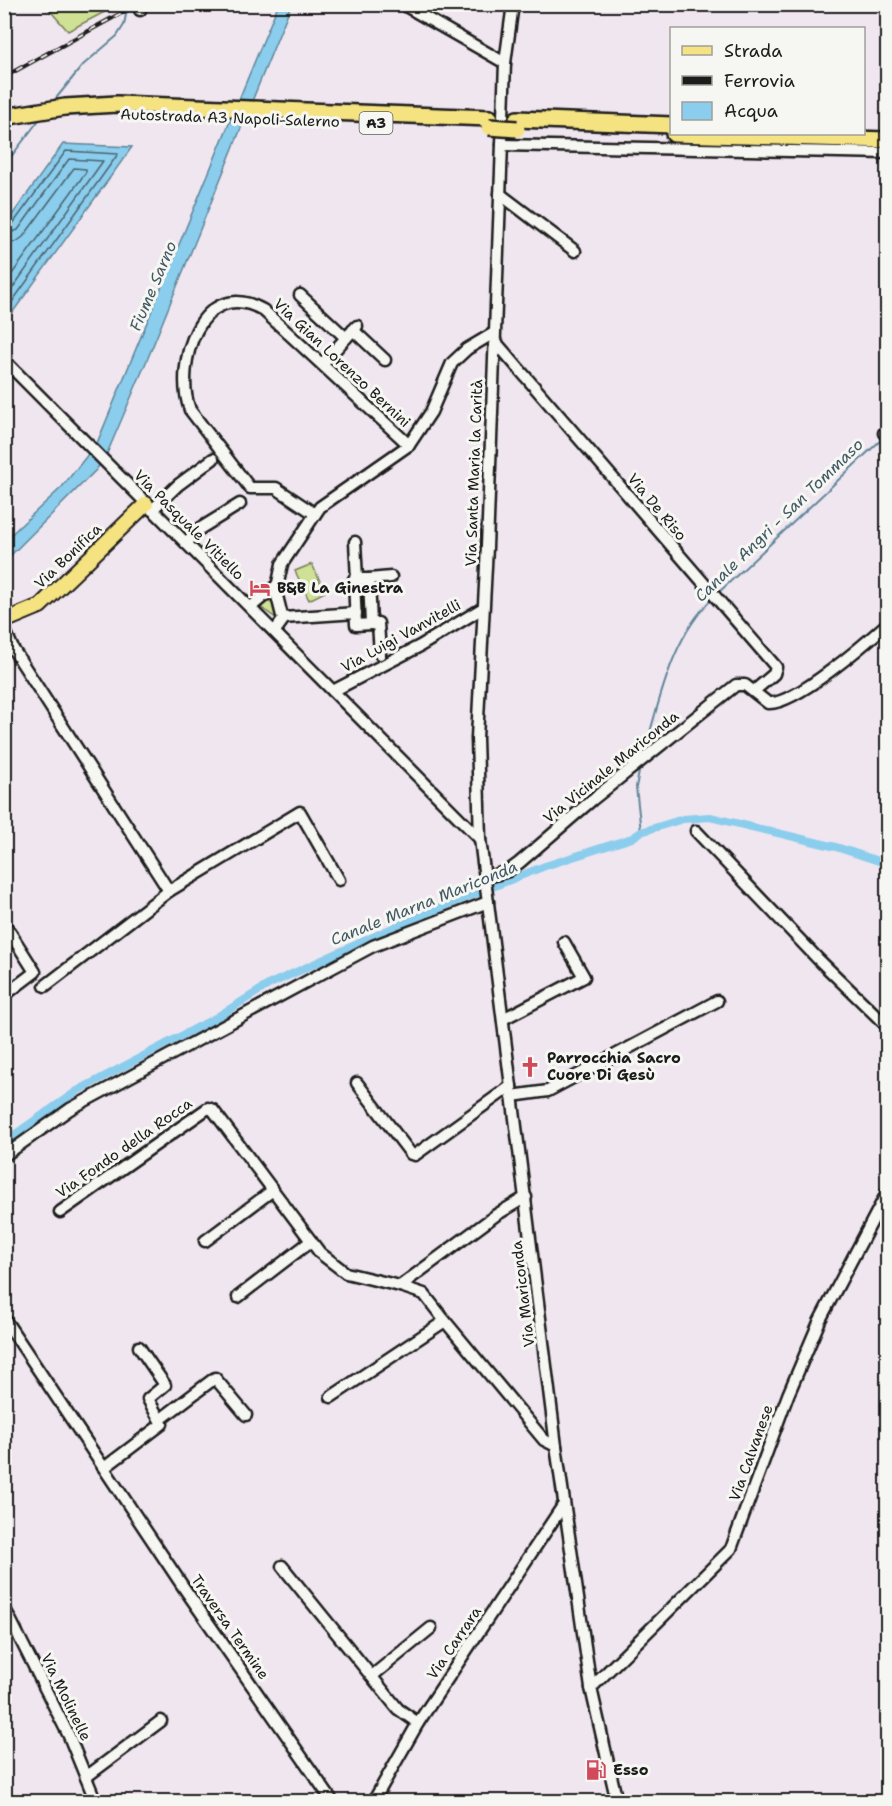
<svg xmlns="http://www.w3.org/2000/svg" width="892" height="1806" font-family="'Shantell Sans',sans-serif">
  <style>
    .green { fill: #cfe195; stroke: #767e58; stroke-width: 1.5 }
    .water { fill: #8bcdec; stroke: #5f8699; stroke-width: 1.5 }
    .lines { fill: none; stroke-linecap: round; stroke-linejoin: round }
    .shore { stroke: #48636f; stroke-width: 1.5 }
    .stream { stroke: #5f8699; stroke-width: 2 }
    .canal { stroke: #8bcdec; stroke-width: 8 }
    .minor-casing { stroke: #1c1c1c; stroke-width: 15 }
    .major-casing { stroke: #1c1c1c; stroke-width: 18 }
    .highway-casing { stroke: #1c1c1c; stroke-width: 20 }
    .minor { stroke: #f6f6f2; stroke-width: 10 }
    .major { stroke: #f5e382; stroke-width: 14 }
    .highway { stroke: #f5e382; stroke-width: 15 }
    .rail-casing { stroke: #1c1c1c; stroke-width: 4.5 }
    .rail { stroke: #f6f6f2; stroke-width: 2; stroke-dasharray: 7; stroke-linecap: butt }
    .highway-bridge-casing { stroke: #1c1c1c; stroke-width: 20; stroke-linecap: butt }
    .highway-bridge { stroke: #f5e382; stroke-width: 15 }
    .labels { text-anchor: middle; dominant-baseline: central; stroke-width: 6; stroke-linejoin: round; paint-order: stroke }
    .shield { fill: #f6f6f2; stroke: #5d5d5c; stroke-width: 1.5 }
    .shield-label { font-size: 14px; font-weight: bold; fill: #1c1c1c }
    .street-label { font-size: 15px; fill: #1c1c1c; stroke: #f6f6f2 }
    .poi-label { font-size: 15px; font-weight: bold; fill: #1c1c1c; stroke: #f6f6f2; text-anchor: start }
    .water-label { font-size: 16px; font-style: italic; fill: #435a65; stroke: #f6f6f2 }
  </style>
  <rect width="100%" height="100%" fill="#f0e6f0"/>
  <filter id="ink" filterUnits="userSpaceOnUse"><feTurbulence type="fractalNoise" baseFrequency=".0167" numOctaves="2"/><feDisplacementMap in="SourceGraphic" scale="12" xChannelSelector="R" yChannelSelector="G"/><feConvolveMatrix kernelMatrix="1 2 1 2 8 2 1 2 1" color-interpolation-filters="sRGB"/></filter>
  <g filter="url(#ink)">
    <!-- green -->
    <g class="green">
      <path d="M45,5H118L68,31Z"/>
      <path d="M312,564L325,592L309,600L295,571Z"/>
      <path d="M267,602L274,603L279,616L276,618L259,606Z"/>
    </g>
    <!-- water -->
    <g class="water">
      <path d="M278,5H291L150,353L106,456L96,470L5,561V540L62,487L97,443Z"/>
      <path d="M63,144L132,147L5,323V225Z"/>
    </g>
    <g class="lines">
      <!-- shore -->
      <g class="shore">
        <path d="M4,228L12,225L66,151L118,154L4,313"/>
        <path d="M4,235L18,230L69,159L103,161L4,300"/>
        <path d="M4,244L16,242L23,237L74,168L86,169V172L4,285"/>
      </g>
      <!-- stream -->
      <g class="stream">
        <path d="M53,102L83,65L117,36L124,25L128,4"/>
        <path d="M4,166L42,116"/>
        <path d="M717,594L883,438"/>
        <path d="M644,753C660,700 671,638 713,598"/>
        <path d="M640,767L636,787L641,832"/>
      </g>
      <!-- canal -->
      <path class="canal" d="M4,1142L77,1091L217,1017L270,984L410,920L545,866L632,838L641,832L683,819L710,817L836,847L888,864"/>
      <!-- minor casing -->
      <g class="minor-casing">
        <g id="minor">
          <path d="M402,4L505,63"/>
          <path d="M513,4L505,63L487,547L477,738L480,839L556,1446L591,1688L617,1802"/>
          <path d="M140,10V4"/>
          <path d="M502,145L888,153"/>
          <path d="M500,194L575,251"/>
          <path d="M300,295L346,338"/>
          <path d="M353,330L385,360"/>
          <path d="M494,340L776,667L774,674L754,691"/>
          <path d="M4,360L480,839"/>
          <path d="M322,364L357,326"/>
          <path d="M884,433L888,437"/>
          <path d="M152,510L178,485L213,459"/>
          <path d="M315,514L276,488H250L190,410C173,365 201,275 263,310L409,445"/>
          <path d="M355,542L357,579"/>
          <path d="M186,543L201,528L240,504"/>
          <path d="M354,579H369L371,624L356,625Z"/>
          <path d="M369,579L391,577"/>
          <path d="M251,607L277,585"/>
          <path d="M283,618L356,613"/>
          <path d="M371,624L378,623L380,654"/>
          <path d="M4,628L13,649L169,891"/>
          <path d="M275,631L283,620L276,592L282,564L320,507L409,445L431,412L452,363L467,349L494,333"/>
          <path d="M333,691L420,646L483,608"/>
          <path d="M696,831L818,959L888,1027"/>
          <path d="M485,878L508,871L519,863L592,800L736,685H745L768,703C794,706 867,642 888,623"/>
          <path d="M4,923L35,972L10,991"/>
          <path d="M45,986L169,891L300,812L339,880"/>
          <path d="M503,1019L584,977L564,942"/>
          <path d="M357,1083L411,1154L415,1155L511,1086"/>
          <path d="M512,1096L548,1091L717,1001"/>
          <path d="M4,1156L70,1109L328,970L373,946L488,902"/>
          <path d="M60,1212L208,1108L213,1110L320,1253L346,1273L400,1286L496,1215L526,1197"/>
          <path d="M205,1241L273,1190"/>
          <path d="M400,1286L424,1294L445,1321"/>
          <path d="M238,1297L311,1241"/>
          <path d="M5,1320L184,1588L333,1802"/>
          <path d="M331,1397L445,1321L544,1440L556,1446"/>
          <path d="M161,1419L215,1378L246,1415"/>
          <path d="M104,1468L162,1424L148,1399L165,1385L139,1347"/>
          <path d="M282,1566L398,1709L418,1723"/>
          <path d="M4,1607L69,1736L96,1802"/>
          <path d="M372,1676L431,1628"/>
          <path d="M591,1688L731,1549L788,1395L820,1320L888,1191"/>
          <path d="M86,1777L161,1721"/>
          <path d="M373,1802L418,1723L564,1504"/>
        </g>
      </g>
      <!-- major casing -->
      <g class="major-casing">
        <path id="major" d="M4,621L40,606L146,504"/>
      </g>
      <!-- highway casing -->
      <g class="highway-casing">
        <g id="highway">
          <path d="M4,117L65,107L117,104L490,118"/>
          <path d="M517,119L672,125"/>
          <path d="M674,134L888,140"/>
        </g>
      </g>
      <!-- minor -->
      <use href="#minor" class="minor"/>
      <!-- major -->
      <use href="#major" class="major"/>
      <!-- highway -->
      <use href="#highway" class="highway"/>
      <!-- rail casing -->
      <g class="rail-casing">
        <path id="rail" d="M4,77L138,4"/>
      </g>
      <!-- rail -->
      <use href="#rail" class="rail"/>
      <!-- highway-bridge casing -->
      <g class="highway-bridge-casing">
        <path id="highway-bridge" d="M489,127L517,129"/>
      </g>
      <!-- highway-bridge -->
      <use href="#highway-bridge" class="highway-bridge"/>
    </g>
  </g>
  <!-- icons -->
  <defs>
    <g id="hotel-bare" transform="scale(1.62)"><path d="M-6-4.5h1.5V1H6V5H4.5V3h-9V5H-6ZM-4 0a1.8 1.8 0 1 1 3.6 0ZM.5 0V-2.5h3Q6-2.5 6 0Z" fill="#d1495b" stroke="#f6f6f2" stroke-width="2.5" paint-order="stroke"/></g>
    <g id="church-bare" transform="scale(1.62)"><path d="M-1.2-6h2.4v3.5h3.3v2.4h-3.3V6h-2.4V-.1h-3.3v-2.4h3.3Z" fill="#d1495b" stroke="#f6f6f2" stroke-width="2.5" paint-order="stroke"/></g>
    <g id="fuel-bare" transform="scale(1.62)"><path d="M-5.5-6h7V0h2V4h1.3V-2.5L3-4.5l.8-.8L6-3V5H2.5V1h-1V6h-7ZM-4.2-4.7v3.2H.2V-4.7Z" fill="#d1495b" stroke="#f6f6f2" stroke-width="2.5" paint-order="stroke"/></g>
  </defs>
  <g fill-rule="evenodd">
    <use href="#hotel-bare" x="260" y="588"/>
    <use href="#church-bare" x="530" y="1067"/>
    <use href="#fuel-bare" x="596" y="1770"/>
  </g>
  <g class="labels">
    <!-- shield labels -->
    <rect class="shield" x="359.5" y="112" width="33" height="22" rx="4.5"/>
    <g class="shield-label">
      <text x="376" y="123">A3</text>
    </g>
    <!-- street labels -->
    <g class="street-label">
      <text transform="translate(230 118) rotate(2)">Autostrada A3 Napoli-Salerno</text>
      <text transform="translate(342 363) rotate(43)">Via Gian Lorenzo Bernini</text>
      <text transform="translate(474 473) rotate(-88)">Via Santa Maria la Carità</text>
      <text transform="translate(657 507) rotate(50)">Via De Riso</text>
      <text transform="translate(189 525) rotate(45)">Via Pasquale Vitiello</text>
      <text transform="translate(68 556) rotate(-44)">Via Bonifica</text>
      <text transform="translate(401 636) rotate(-29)">Via Luigi Vanvitelli</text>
      <text transform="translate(611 767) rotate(-39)">Via Vicinale Mariconda</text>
      <text transform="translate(124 1148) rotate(-35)">Via Fondo della Rocca</text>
      <text transform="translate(523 1294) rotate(-97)">Via Mariconda</text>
      <text transform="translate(751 1453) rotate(-70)">Via Calvanese</text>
      <text transform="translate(230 1627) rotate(55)">Traversa Termine</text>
      <text transform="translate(454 1643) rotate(-56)">Via Carrara</text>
      <text transform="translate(66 1697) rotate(64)">Via Molinelle</text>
    </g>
    <!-- poi labels -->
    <g class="poi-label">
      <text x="277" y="588">B&amp;B La Ginestra</text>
      <text x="547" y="1058">Parrocchia Sacro<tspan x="547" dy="17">Cuore Di Gesù</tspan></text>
      <text x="613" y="1770">Esso</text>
    </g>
    <!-- water labels -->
    <g class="water-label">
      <text transform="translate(153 286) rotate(-67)">Fiume Sarno</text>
      <text transform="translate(779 520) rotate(-44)">Canale Angri - San Tommaso</text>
      <text transform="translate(424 903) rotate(-22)">Canale Marna Mariconda</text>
    </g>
  </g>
  <!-- margin -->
  <rect width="892" height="1806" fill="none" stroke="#f6f6f2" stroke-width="24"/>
  <rect x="12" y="12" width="868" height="1782" fill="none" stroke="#1c1c1c" stroke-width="2" filter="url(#ink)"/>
  <!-- legend -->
  <rect x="670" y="27" width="195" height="108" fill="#f6f6f2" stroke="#9f9f9c" stroke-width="1.5"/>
  <rect x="682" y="46" width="30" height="9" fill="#f5e382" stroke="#9f9f9c" stroke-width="1.5"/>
  <text x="724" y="57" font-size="18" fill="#1c1c1c">Strada</text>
  <rect x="682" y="76" width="30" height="9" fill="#1c1c1c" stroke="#9f9f9c" stroke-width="1.5"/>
  <text x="724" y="87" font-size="18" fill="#1c1c1c">Ferrovia</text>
  <rect x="682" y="102" width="30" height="18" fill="#8bcdec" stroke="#9f9f9c" stroke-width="1.5"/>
  <text x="724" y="117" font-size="18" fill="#1c1c1c">Acqua</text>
</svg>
